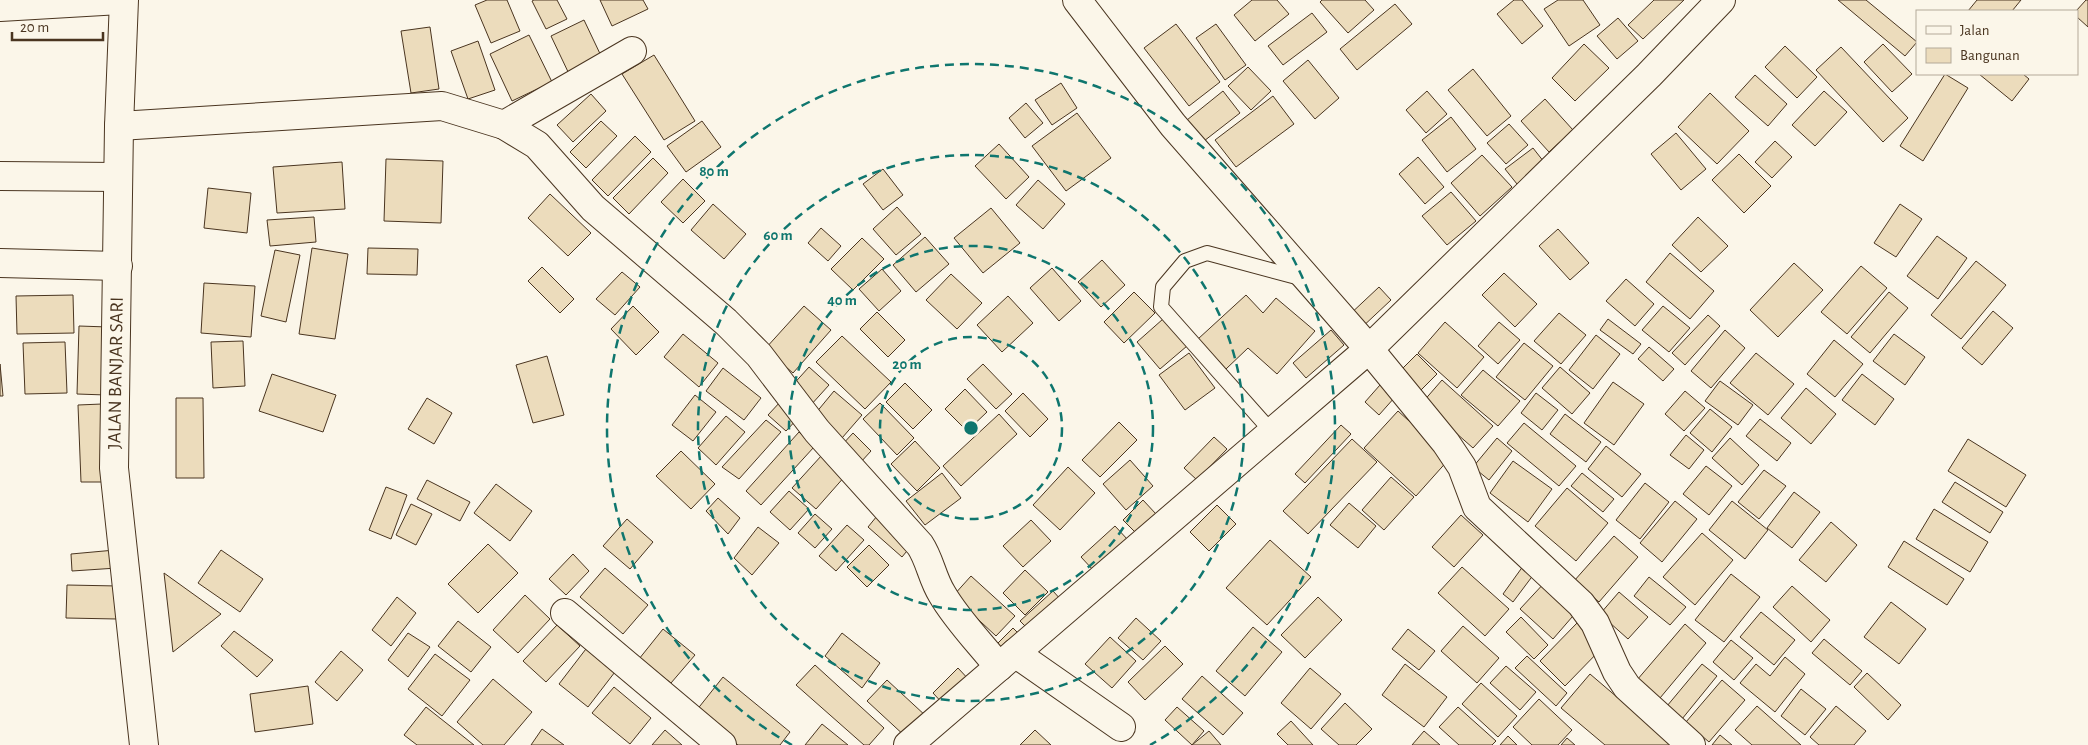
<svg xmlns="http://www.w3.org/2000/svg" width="2088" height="745" font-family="'Alegreya Sans',sans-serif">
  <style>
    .building { fill: #ecdcbc; stroke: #4a3520 }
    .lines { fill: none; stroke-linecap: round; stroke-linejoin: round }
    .lane-casing { stroke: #4a3520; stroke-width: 16 }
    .street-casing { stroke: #4a3520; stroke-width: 30 }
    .secondary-casing { stroke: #4a3520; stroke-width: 30 }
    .lane { stroke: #fbf6e9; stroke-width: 14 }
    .street { stroke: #fbf6e9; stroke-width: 28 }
    .secondary { stroke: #fbf6e9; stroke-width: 28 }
    .ring { fill: none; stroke: #0f766e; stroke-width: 2.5; stroke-dasharray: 9 6 }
    .labels { text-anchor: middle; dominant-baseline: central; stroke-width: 4; stroke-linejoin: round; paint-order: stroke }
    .street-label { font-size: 19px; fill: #4a3520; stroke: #fbf6e9 }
    .centre { fill: #0f766e; stroke: #fbf6e9; stroke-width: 2.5 }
    .ring-label { font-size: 15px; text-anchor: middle; font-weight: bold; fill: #0f766e; stroke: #fbf6e9; stroke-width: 4; stroke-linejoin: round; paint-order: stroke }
  </style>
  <rect width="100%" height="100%" fill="#fbf6e9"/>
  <!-- building -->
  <g class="building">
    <path d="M487,0H507L520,31L491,43L475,5Z"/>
    <path d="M534,0H557L567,19L546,29L532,1Z"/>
    <path d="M600,0H643L648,9L612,26Z"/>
    <path d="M1252,0H1277L1289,14L1255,41L1234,15Z"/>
    <path d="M1322,0H1365L1374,10L1348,33L1320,2Z"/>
    <path d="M1514,0H1522L1543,26L1522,44L1497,14Z"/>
    <path d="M1558,0H1583L1600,25L1569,46L1544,9Z"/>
    <path d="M1654,0H1684L1643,39L1628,25Z"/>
    <path d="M1838,0H1866L1917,42L1905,56Z"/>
    <path d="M1977,0H2021L2012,11H1968Z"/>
    <path d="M2086,0H2088V27L2077,17L2076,11Z"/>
    <path d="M1395,4L1412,24L1357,70L1340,49Z"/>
    <path d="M1312,13L1327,32L1283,65L1268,46Z"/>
    <path d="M1618,18L1638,41L1617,59L1597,36Z"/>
    <path d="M584,20L603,60L570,76L551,36Z"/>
    <path d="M1176,24L1220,82L1189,106L1144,48Z"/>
    <path d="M1216,24L1246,65L1225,80L1196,38Z"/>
    <path d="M430,27L439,89L411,93L401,31Z"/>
    <path d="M529,35L552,82L512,101L490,54Z"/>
    <path d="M478,41L495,90L468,99L451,51Z"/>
    <path d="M1584,44L1609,68L1575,101L1552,78Z"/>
    <path d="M1883,44L1912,74L1892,92L1864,62Z"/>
    <path d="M1785,46L1817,77L1797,98L1765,67Z"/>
    <path d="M1841,47L1908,118L1883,142L1816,70Z"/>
    <path d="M654,55L695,121L664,140L622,74Z"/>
    <path d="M1308,60L1339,98L1315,119L1283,81Z"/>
    <path d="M1248,67L1271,91L1251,110L1228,86Z"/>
    <path d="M1473,69L1511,116L1487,136L1448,90Z"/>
    <path d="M1945,74L1968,88L1923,161L1900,146Z"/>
    <path d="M1979,74H2023L2029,79L2012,101Z"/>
    <path d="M1755,75L1787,104L1768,126L1735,97Z"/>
    <path d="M1061,83L1077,108L1052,125L1035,100Z"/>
    <path d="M1223,91L1240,113L1204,141L1187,120Z"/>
    <path d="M1427,91L1447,114L1426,133L1406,110Z"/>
    <path d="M1824,91L1847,112L1815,146L1792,125Z"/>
    <path d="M1710,93L1749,131L1717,164L1678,127Z"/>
    <path d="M591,94L606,111L573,142L557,125Z"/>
    <path d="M1273,96L1294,124L1236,167L1215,140Z"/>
    <path d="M1545,99L1573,130L1549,152L1521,121Z"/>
    <path d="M1026,103L1043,123L1025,138L1009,118Z"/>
    <path d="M1077,113L1111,158L1066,191L1032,146Z"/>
    <path d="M1451,117L1476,149L1447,172L1422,140Z"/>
    <path d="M601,121L617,136L586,168L570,152Z"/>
    <path d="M702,121L721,147L686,172L667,146Z"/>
    <path d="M1509,124L1528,145L1506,164L1487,143Z"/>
    <path d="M1676,133L1706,169L1681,190L1651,154Z"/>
    <path d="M635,136L651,152L608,196L592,180Z"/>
    <path d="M1775,141L1792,157L1772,178L1755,162Z"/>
    <path d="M999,144L1029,177L1006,199L975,166Z"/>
    <path d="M1533,148L1544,162L1517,184L1505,169Z"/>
    <path d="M1739,154L1771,186L1744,213L1712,180Z"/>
    <path d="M1482,155L1512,187L1480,216L1451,183Z"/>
    <path d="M1418,157L1444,187L1425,204L1399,174Z"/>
    <path d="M653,158L668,173L629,214L613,198Z"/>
    <path d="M386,159L443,161L441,223L384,221Z"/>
    <path d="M342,162L345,209L277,213L273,167Z"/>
    <path d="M883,169L903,195L883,210L863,184Z"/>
    <path d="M683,179L705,201L683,223L661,202Z"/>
    <path d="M1038,180L1065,204L1043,229L1016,205Z"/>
    <path d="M208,188L251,193L247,233L204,228Z"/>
    <path d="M1451,192L1476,221L1447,245L1422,216Z"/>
    <path d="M550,194L591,233L568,256L528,218Z"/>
    <path d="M713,204L746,234L724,259L691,230Z"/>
    <path d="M1900,204L1922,219L1896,257L1874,243Z"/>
    <path d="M897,207L921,234L896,255L873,229Z"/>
    <path d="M991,208L1020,243L983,273L954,238Z"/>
    <path d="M314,217L316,242L270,246L267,220Z"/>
    <path d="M1698,217L1728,246L1701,272L1672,245Z"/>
    <path d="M821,228L841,246L828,261L808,243Z"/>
    <path d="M1558,229L1589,263L1570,280L1539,246Z"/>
    <path d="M1937,236L1967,258L1938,299L1907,276Z"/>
    <path d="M925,237L949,264L916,292L893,265Z"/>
    <path d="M862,238L884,259L853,290L831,269Z"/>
    <path d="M312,248L348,254L335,339L299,334Z"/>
    <path d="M368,248L418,249L417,275L367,274Z"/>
    <path d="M275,250L300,255L286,322L261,316Z"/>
    <path d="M1670,253L1714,291L1690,319L1646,282Z"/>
    <path d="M1102,260L1125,285L1101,307L1078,282Z"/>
    <path d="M1976,261L2006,285L1961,339L1931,315Z"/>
    <path d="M1794,263L1823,290L1778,337L1750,310Z"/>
    <path d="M1861,266L1887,288L1847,334L1821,312Z"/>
    <path d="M542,267L574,299L560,313L528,281Z"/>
    <path d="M1052,268L1081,301L1059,321L1030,288Z"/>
    <path d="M882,269L901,291L879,311L859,289Z"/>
    <path d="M622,272L640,287L615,315L596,299Z"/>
    <path d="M1504,273L1537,304L1515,327L1482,295Z"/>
    <path d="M951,274L982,303L957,329L926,300Z"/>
    <path d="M1626,279L1654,304L1635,326L1606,301Z"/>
    <path d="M204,283L255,286L251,337L201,333Z"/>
    <path d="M1379,287L1391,300L1359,330L1347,317Z"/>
    <path d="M1134,292L1155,313L1124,343L1104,322Z"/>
    <path d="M1889,292L1908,308L1870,353L1851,337Z"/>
    <path d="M73,295L74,333L17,334L16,296Z"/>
    <path d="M1246,295L1263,313L1276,298L1315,331L1277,374L1248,348L1226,369L1198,339Z"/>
    <path d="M1008,296L1033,323L1002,352L977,325Z"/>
    <path d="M633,306L659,332L636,355L611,329Z"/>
    <path d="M804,306L831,330L793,373L765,349Z"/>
    <path d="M1663,306L1690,328L1669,352L1642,330Z"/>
    <path d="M1993,311L2013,328L1982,365L1962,348Z"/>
    <path d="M877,312L905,340L888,357L860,329Z"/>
    <path d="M1559,313L1586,335L1561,364L1534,341Z"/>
    <path d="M1708,315L1720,326L1685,365L1672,353Z"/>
    <path d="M1163,319L1187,346L1160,369L1137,342Z"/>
    <path d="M1608,319L1641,344L1633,354L1600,330Z"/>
    <path d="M1445,322L1484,357L1457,388L1418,353Z"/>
    <path d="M1499,322L1520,340L1498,364L1478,346Z"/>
    <path d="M79,326L108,327L106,395L77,394Z"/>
    <path d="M1331,330L1344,345L1306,378L1293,363Z"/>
    <path d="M1725,330L1745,348L1711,388L1691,371Z"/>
    <path d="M683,334L718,363L699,387L664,357Z"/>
    <path d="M1894,334L1925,357L1905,385L1873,361Z"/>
    <path d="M1596,335L1620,354L1593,389L1569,370Z"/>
    <path d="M842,336L891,382L865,409L816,362Z"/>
    <path d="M1834,340L1863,364L1835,397L1807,374Z"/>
    <path d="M243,341L245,386L213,388L211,342Z"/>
    <path d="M65,342L67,393L25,394L23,343Z"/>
    <path d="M1524,343L1553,366L1525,400L1496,377Z"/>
    <path d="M1649,347L1674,369L1663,381L1638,359Z"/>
    <path d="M1189,353L1215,388L1185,410L1159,375Z"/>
    <path d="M1756,353L1794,384L1768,415L1730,383Z"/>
    <path d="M1417,354L1437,374L1418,393L1398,373Z"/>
    <path d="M547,356L564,415L533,423L516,365Z"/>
    <path d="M0,364L3,396H0Z"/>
    <path d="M983,364L1012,394L996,409L967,379Z"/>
    <path d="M809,367L829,385L810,406L790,388Z"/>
    <path d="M1560,367L1590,393L1572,414L1542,388Z"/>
    <path d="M723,368L761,398L744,420L706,391Z"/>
    <path d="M1483,370L1520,401L1498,426L1461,395Z"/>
    <path d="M272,374L336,395L323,432L259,411Z"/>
    <path d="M1862,374L1894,399L1875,425L1842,400Z"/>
    <path d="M1442,380L1493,426L1473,448L1422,403Z"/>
    <path d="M1720,381L1753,405L1738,425L1705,401Z"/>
    <path d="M1613,382L1644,404L1614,445L1584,423Z"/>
    <path d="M905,383L932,410L913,429L886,402Z"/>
    <path d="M1380,385L1395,397L1379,415L1365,402Z"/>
    <path d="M1806,388L1836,414L1811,444L1781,418Z"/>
    <path d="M965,389L987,412L967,431L945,409Z"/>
    <path d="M834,391L862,415L842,438L815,414Z"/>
    <path d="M1685,391L1705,408L1684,431L1665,414Z"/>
    <path d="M1023,393L1048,419L1030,437L1005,411Z"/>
    <path d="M1536,393L1558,410L1542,430L1521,413Z"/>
    <path d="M695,395L716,412L693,441L672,425Z"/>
    <path d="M176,398H203L204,478H176Z"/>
    <path d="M427,398L452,413L434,444L408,429Z"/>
    <path d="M781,401L799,417L786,431L768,415Z"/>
    <path d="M880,403L914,438L897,455L863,419Z"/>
    <path d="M102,404L105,482H81L78,405Z"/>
    <path d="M1710,409L1732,427L1712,452L1690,433Z"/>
    <path d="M1398,411L1450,458L1416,496L1364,448Z"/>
    <path d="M999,414L1017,434L961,486L943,466Z"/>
    <path d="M1565,414L1601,442L1586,462L1550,434Z"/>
    <path d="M726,416L745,432L716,465L698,448Z"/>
    <path d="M1760,419L1791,443L1777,461L1746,436Z"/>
    <path d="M766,420L781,432L739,479L722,467Z"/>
    <path d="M1119,422L1137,440L1100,477L1082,460Z"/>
    <path d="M1524,423L1576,466L1559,486L1507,443Z"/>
    <path d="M1341,425L1351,434L1305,483L1295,474Z"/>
    <path d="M799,432L814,447L761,505L746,491Z"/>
    <path d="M853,433L871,451L860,463L841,446Z"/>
    <path d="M1686,435L1704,450L1689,469L1670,455Z"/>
    <path d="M1214,437L1227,449L1197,480L1184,468Z"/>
    <path d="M1497,438L1512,451L1489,480L1473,467Z"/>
    <path d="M1730,438L1759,465L1742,485L1712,458Z"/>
    <path d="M1352,439L1377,462L1308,534L1283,511Z"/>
    <path d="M1968,439L2026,475L2006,507L1948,471Z"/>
    <path d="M915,441L940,468L917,491L891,464Z"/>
    <path d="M1606,446L1641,474L1622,497L1588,469Z"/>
    <path d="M681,451L715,484L691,509L656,476Z"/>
    <path d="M822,455L846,475L816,509L792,488Z"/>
    <path d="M1130,460L1153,486L1126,510L1103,484Z"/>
    <path d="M1513,461L1552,489L1528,522L1490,493Z"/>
    <path d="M1706,466L1732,486L1709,515L1683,494Z"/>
    <path d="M1068,467L1095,493L1060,530L1033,505Z"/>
    <path d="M1764,470L1786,486L1759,519L1738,502Z"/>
    <path d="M942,473L961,498L925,525L906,501Z"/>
    <path d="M1582,473L1614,499L1603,512L1571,486Z"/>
    <path d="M1391,477L1414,497L1384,530L1362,510Z"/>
    <path d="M427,480L470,502L460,521L417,499Z"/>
    <path d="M1955,482L2003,512L1990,533L1942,502Z"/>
    <path d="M1645,483L1669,502L1640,539L1616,520Z"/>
    <path d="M496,484L532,511L510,541L474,513Z"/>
    <path d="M386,487L407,495L391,539L369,530Z"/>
    <path d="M1567,488L1608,523L1576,561L1535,526Z"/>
    <path d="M789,491L809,509L790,530L770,512Z"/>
    <path d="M1794,492L1820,512L1792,548L1767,528Z"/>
    <path d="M718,498L740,518L728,534L706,511Z"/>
    <path d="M1143,500L1156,514L1136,533L1123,520Z"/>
    <path d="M1675,501L1697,519L1662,562L1640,543Z"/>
    <path d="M1732,501L1768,530L1745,559L1709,530Z"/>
    <path d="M1349,503L1376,526L1358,548L1330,525Z"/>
    <path d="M411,504L432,514L416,545L396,535Z"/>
    <path d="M1217,505L1236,524L1209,551L1190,532Z"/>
    <path d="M1934,509L1988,542L1970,572L1916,539Z"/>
    <path d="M815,514L832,529L815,548L798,533Z"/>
    <path d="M1461,515L1483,535L1454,567L1432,547Z"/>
    <path d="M877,516L911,546L902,557L868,527Z"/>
    <path d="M627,519L653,542L630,569L603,546Z"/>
    <path d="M1031,520L1051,541L1023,567L1003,546Z"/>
    <path d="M1831,522L1857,545L1826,582L1799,560Z"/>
    <path d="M847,525L864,540L836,571L819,556Z"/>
    <path d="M1115,526L1128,540L1094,571L1081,557Z"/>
    <path d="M758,527L779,543L752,575L734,558Z"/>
    <path d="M1702,533L1733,560L1695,605L1663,577Z"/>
    <path d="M1614,536L1638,557L1599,602L1574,581Z"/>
    <path d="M1270,540L1311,577L1267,625L1226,588Z"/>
    <path d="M1904,541L1964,579L1947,605L1888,567Z"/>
    <path d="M488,544L518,573L478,613L448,584Z"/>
    <path d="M869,545L889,565L867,587L847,567Z"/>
    <path d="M115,550L117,568L72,571L71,554Z"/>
    <path d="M221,550L263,579L240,612L198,583Z"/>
    <path d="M573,554L589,571L566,595L549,579Z"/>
    <path d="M1526,562L1537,570L1513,602L1503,594Z"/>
    <path d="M1462,567L1509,609L1485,636L1438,593Z"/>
    <path d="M605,568L648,605L623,634L580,597Z"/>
    <path d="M1025,570L1048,592L1025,615L1003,593Z"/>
    <path d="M164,573L221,614L173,652Z"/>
    <path d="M1731,574L1760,597L1724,642L1695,620Z"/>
    <path d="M971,576L1015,616L996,636L953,596Z"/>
    <path d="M1649,577L1686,607L1670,625L1634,596Z"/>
    <path d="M1547,580L1579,609L1553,639L1520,609Z"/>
    <path d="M67,585L118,586L117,619L66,618Z"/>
    <path d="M1792,586L1830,620L1811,642L1773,607Z"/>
    <path d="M1053,591L1062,601L1030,631L1020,621Z"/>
    <path d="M1619,592L1648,617L1628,639L1600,614Z"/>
    <path d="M525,595L550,619L518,653L493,630Z"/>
    <path d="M397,597L416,613L391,646L372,630Z"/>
    <path d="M1318,597L1342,620L1305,658L1281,635Z"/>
    <path d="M1891,602L1926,629L1899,664L1864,637Z"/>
    <path d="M1761,612L1795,640L1774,665L1740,637Z"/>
    <path d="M1521,617L1548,645L1534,659L1506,632Z"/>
    <path d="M1136,618L1161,641L1143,660L1118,638Z"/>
    <path d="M458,621L491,647L471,672L438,646Z"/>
    <path d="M1578,622L1603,647L1565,686L1540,661Z"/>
    <path d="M1685,624L1706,643L1660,698L1637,680Z"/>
    <path d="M557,625L580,646L546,682L523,661Z"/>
    <path d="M1463,626L1499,658L1477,683L1441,651Z"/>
    <path d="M1253,627L1282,652L1245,696L1216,671Z"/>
    <path d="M1013,628L1021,636L1001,656L993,648Z"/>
    <path d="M663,629L695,655L671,683L639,659Z"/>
    <path d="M1408,629L1435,651L1419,670L1392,649Z"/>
    <path d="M234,631L273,660L257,677L221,646Z"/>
    <path d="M408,633L430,647L408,677L388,660Z"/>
    <path d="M842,633L880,663L862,688L825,656Z"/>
    <path d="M1110,637L1136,661L1112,688L1085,664Z"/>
    <path d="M1824,639L1862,671L1850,685L1812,653Z"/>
    <path d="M1731,640L1753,658L1734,680L1713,662Z"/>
    <path d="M589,645L618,668L588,707L559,684Z"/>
    <path d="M1165,646L1183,664L1145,700L1128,682Z"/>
    <path d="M341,651L363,670L337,701L315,682Z"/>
    <path d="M435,654L470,680L442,716L408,689Z"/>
    <path d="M1527,656L1567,693L1556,706L1515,668Z"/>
    <path d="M1785,657L1805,674L1775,712L1740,683L1756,664L1770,676Z"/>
    <path d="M1405,664L1447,697L1424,727L1382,695Z"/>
    <path d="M1702,664L1717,676L1682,719L1667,706Z"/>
    <path d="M815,665L884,728L869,745H864L796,685Z"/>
    <path d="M1506,666L1536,692L1520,710L1490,683Z"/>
    <path d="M958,668L971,682L946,707L933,693Z"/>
    <path d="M1310,668L1341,694L1311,729L1281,703Z"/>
    <path d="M1867,673L1901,705L1888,720L1854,687Z"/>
    <path d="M1590,674L1673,745H1605L1561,708Z"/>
    <path d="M1202,676L1243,713L1223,735L1182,699Z"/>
    <path d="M723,677L790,732L780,745H738L696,711Z"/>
    <path d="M493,679L532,712L504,745H483L457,722Z"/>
    <path d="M887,680L927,717L907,738L867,701Z"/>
    <path d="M1722,680L1745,700L1709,742L1686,722Z"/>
    <path d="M1481,683L1517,716L1498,737L1462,704Z"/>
    <path d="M308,686L313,724L255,732L250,694Z"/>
    <path d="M614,687L651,718L630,744L592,713Z"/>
    <path d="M1801,689L1826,709L1805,735L1781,716Z"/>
    <path d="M1539,699L1572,730L1558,745H1532L1513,727Z"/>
    <path d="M1345,703L1372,729L1356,745H1339L1321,729Z"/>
    <path d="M1757,706L1801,745H1752L1735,730Z"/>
    <path d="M1836,706L1866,731L1854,745H1819L1810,737Z"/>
    <path d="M426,707L474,745H417L404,735Z"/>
    <path d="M1177,707L1204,731L1192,745L1165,720Z"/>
    <path d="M1458,707L1496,741L1492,745H1459L1439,727Z"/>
    <path d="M1291,721L1313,745H1288L1277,734Z"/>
    <path d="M822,724L848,745H805Z"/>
    <path d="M542,729L564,745H531Z"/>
    <path d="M665,730L682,745H652Z"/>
    <path d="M1035,730L1051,745H1020Z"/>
    <path d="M1209,731L1221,745H1192Z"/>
    <path d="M1424,731L1440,745H1412Z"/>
    <path d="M1720,735L1732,745H1712Z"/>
    <path d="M1508,736L1517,745H1500Z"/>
    <path d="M1567,738L1575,745H1561Z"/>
  </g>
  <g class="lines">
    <!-- lane casing -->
    <g class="lane-casing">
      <path id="lane" d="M1272,432L1161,307L1163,287L1185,261L1207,253L1304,279"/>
    </g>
    <!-- street casing -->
    <g class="street-casing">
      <g id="street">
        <path d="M1077,0L1173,125L1369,349L1446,443L1462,467L1477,507L1581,604L1595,623L1617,672L1627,687L1691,745"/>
        <path d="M0,7L120,0"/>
        <path d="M504,125L632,51"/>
        <path d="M119,126L442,106L504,125L537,145L593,208L726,322L759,355L817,431L920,545C930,560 932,578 942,594C957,620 980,643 999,667"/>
        <path d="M0,176L118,177"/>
        <path d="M0,263L118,266"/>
        <path d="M565,613L722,745"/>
        <path d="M1015,653L1121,727"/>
        <path d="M908,745L1369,349L1649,75L1721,0"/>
      </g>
    </g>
    <!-- secondary casing -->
    <g class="secondary-casing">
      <path id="secondary" d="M124,0L119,126L114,468L144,745"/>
    </g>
    <!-- lane -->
    <use href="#lane" class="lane"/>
    <!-- street -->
    <use href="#street" class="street"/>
    <!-- secondary -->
    <use href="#secondary" class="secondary"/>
  </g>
  <!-- distance rings -->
  <g class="ring">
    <circle cx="971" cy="428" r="91"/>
    <circle cx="971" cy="428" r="182"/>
    <circle cx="971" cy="428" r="273"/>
    <path d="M792 745A364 364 0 1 1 1150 745"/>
  </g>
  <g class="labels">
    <!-- street labels -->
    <g class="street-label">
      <text transform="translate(116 373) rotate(-89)">JALAN BANJAR SARI</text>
    </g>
  </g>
  <circle cx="971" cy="428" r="8" class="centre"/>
  <g class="ring-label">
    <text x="714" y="176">80 m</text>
    <text x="778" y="240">60 m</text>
    <text x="842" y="305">40 m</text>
    <text x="907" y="369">20 m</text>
  </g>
  <!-- legend -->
  <rect x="1916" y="10" width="162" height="65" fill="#fbf6e9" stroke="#b4a999"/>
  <rect x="1926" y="26" width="25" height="8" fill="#fbf6e9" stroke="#b4a999"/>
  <text x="1960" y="35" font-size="15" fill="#4a3520">Jalan</text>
  <rect x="1926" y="48" width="25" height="15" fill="#ecdcbc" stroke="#b4a999"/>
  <text x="1960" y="60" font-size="15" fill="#4a3520">Bangunan</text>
  <!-- scale -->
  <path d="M12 32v8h91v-8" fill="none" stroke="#4a3520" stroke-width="2.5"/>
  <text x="20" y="32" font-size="15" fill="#4a3520" stroke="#fbf6e9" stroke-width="4" paint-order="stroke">20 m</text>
</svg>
